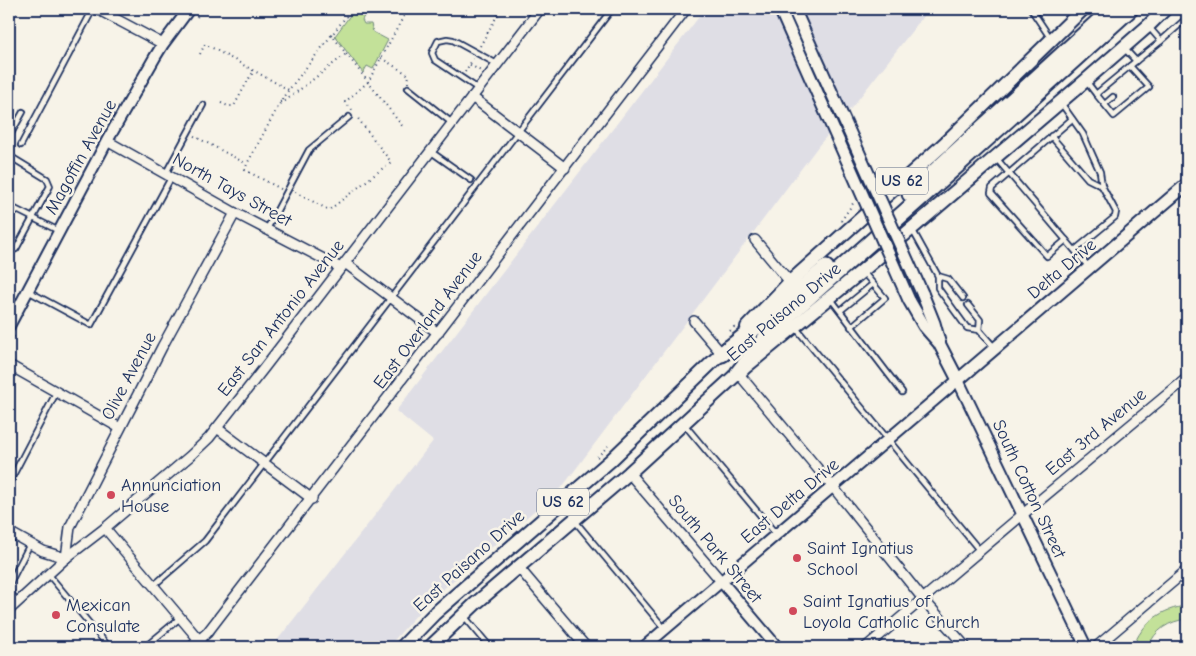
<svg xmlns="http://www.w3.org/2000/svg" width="1196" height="656" font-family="'Comic Neue',sans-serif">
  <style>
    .built { fill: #dfdee5 }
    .green { fill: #c3e199; stroke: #6f887c }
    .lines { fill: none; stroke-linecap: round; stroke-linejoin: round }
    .service-casing { stroke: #1b2f5e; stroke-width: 8 }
    .minor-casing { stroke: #1b2f5e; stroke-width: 12 }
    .tertiary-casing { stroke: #1b2f5e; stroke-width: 14 }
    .secondary-casing { stroke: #1b2f5e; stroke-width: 15 }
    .primary-casing { stroke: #1b2f5e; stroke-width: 16 }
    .motorway-casing { stroke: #1b2f5e; stroke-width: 19 }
    .path { stroke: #1b2f5e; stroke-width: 2; stroke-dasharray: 1 4; stroke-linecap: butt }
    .service { stroke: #f7f3e8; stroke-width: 4.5 }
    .minor { stroke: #f7f3e8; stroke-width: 9 }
    .tertiary { stroke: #f7f3e8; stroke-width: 10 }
    .secondary { stroke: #f7f3e8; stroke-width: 11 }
    .primary { stroke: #f7f3e8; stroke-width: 12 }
    .motorway { stroke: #f7f3e8; stroke-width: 15 }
    .secondary-bridge-casing { stroke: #1b2f5e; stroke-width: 15; stroke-linecap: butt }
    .secondary-bridge { stroke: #f7f3e8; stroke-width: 11 }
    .poi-dot { fill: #d1495b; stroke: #f7f3e8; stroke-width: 2 }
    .labels { text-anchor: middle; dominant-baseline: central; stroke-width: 5; stroke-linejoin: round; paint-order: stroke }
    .shield { fill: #f7f3e8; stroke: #5d6a87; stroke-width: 1 }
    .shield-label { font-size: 16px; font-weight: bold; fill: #1b2f5e }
    .street-label { font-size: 18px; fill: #1b2f5e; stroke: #f7f3e8 }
    .poi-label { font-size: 18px; fill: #1b2f5e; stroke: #f7f3e8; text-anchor: start }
  </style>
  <rect width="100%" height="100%" fill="#f7f3e8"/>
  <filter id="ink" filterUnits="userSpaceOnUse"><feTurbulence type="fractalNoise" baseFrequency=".02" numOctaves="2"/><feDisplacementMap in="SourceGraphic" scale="10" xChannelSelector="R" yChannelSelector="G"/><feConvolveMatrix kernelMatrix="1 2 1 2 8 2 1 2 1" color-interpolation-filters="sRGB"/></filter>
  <g filter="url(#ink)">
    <!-- built -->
    <path class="built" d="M705,9H929L853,106L819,145L563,486L427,603L388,647H272L433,441L396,411Z"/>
    <!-- green -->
    <g class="green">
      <path d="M354,10L364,16L362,20L364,24H371L373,32L388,40L373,69L367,66L363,73L335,36Z"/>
      <path d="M1187,606V619C1169,621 1155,630 1148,647H1133C1142,623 1162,608 1187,606Z"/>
    </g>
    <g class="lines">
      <!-- service casing -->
      <g class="service-casing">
        <g id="service">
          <path d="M1031,9L1051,39"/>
          <path d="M1185,9L1187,10"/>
          <path d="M1148,26L1161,41L1187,18"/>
          <path d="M1125,49L1136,61L1161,41"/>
          <path d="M1086,81L1096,94L1136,61"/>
          <path d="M408,88L452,123"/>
          <path d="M477,88L435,60L432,53L438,41L447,39L453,40L497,64"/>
          <path d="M1096,94L1114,116L1149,87L1130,66"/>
          <path d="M1061,103L1083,134L1100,172L1102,186L1116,212L1115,217L1075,250"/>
          <path d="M1105,104L1113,97"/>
          <path d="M1051,136L1088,179L1102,186"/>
          <path d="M9,137L23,112"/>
          <path d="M21,145L93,9"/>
          <path d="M430,151L471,180"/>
          <path d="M9,153L11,157L47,179L50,186L16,249L9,252"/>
          <path d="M996,158L1088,266"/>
          <path d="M166,173L203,105"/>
          <path d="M9,206L59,231"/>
          <path d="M267,229L309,150L349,117"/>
          <path d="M912,229L938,276"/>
          <path d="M1066,240L1047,256L991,193L992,188L1072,119"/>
          <path d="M28,291L91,325L172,176"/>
          <path d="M963,298L948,279L938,276V288L967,328L979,330L994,347"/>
          <path d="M831,299L902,392"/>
          <path d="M968,305L980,320L979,330"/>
          <path d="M841,310L873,284"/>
          <path d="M851,327L885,298L863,272"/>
          <path d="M796,328L980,551"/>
          <path d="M684,424L776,534"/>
          <path d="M9,483L56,393"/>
          <path d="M575,521L664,628"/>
          <path d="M49,575L109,647"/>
          <path d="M9,585L30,544"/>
          <path d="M153,586L205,541L612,9"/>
          <path d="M9,590L17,602"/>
          <path d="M464,616L490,647"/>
          <path d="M145,647L180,618"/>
        </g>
      </g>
      <!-- minor casing -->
      <g class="minor-casing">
        <g id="minor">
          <path d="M97,9L163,44"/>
          <path d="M472,97L565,168"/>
          <path d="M107,141L235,213L341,268"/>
          <path d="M755,240L790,282"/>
          <path d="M345,263L438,333"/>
          <path d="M694,321L722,354"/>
          <path d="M9,365L120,428"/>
          <path d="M738,373L833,487L923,599L966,647"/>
          <path d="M217,428L312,499"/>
          <path d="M629,473L721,581"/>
          <path d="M105,528L205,647"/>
          <path d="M9,532L43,551L66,558"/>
          <path d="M66,558L70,527L162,347L235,213"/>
          <path d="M519,568L586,647"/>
          <path d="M9,610L66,558L105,528L190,456L209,438L264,368L540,9"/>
          <path d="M9,642L13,647"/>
          <path d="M191,647L207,633L686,9"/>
          <path d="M866,647L1022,515L1187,378"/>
          <path d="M1096,647L1187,570"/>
        </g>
      </g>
      <!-- tertiary casing -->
      <g class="tertiary-casing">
        <g id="tertiary">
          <path d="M9,11L10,9"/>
          <path d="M9,326L107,141L155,57L163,44L189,9"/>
          <path d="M721,581L777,647"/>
          <path d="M644,647L958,380L1086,647"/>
        </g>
      </g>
      <!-- secondary casing -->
      <g class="secondary-casing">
        <g id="secondary">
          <path d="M922,293L934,323L940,345L958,380L1187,184"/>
          <path d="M909,300L924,326L938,342"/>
        </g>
      </g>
      <!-- primary casing -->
      <g class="primary-casing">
        <g id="primary">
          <path d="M747,327L790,282L944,144L1083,9"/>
          <path d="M402,647L434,614L611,460L728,347"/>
          <path d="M430,647L475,604L629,473L738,373L862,271L1085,81L1148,26L1165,9"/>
        </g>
      </g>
      <!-- motorway casing -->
      <g class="motorway-casing">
        <g id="motorway">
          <path d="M910,194L1112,9"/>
          <path d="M722,354L767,318L826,268"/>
          <path d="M738,373L769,334L784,319L960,163L1130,9"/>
        </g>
      </g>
      <!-- path -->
      <g class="path">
        <path d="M400,9L412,13"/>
        <path d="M197,17L203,9"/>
        <path d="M331,34L403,127"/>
        <path d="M480,46L501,9"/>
        <path d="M200,54L205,44L289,90"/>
        <path d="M381,58L409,75L408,83"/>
        <path d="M470,65L481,71"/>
        <path d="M465,72L473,59"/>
        <path d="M280,102L285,101L346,54"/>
        <path d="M221,103L228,106H234L251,75L255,71"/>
        <path d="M352,110L345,102L368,82L406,12"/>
        <path d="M194,136L247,164"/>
        <path d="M281,189L245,170L247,164L284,96L352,9"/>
        <path d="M295,192L329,210L391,162L356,116"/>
        <path d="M841,221L854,202"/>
        <path d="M730,331L737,324"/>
        <path d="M9,346L16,333"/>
        <path d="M597,457L608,446"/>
      </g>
      <!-- service -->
      <use href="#service" class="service"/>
      <!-- minor -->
      <use href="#minor" class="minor"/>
      <!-- tertiary -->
      <use href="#tertiary" class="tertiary"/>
      <!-- secondary -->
      <use href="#secondary" class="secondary"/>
      <!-- primary -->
      <use href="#primary" class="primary"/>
      <!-- motorway -->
      <use href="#motorway" class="motorway"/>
      <!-- secondary-bridge casing -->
      <g class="secondary-bridge-casing">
        <g id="secondary-bridge">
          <path d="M780,9L909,300"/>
          <path d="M794,9L922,293"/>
        </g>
      </g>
      <!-- secondary-bridge -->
      <use href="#secondary-bridge" class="secondary-bridge"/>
    </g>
  </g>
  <!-- markers -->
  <g class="poi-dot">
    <circle cx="111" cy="495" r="5"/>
    <circle cx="797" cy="558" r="5"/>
    <circle cx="793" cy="611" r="5"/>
    <circle cx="56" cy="615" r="5"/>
  </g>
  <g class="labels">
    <!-- shield labels -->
    <g class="shield">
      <rect x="876" y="167.5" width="52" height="27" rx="4"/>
      <rect x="537" y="488.5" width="52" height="27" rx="4"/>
    </g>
    <g class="shield-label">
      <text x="902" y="181">US 62</text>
      <text x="563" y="502">US 62</text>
    </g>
    <!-- street labels -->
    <g class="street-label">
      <text transform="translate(81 157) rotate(-61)">Magoffin Avenue</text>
      <text transform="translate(232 190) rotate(29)">North Tays Street</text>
      <text transform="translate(1062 269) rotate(-40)">Delta Drive</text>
      <text transform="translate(784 312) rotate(-40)">East Paisano Drive</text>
      <text transform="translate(281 318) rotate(-52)">East San Antonio Avenue</text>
      <text transform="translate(428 320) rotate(-53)">East Overland Avenue</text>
      <text transform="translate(129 376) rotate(-62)">Olive Avenue</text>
      <text transform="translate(1096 432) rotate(-40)">East 3rd Avenue</text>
      <text transform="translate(1029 489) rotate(65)">South Cotton Street</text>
      <text transform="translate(790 501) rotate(-40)">East Delta Drive</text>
      <text transform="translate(715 549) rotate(50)">South Park Street</text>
      <text transform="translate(469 561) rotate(-42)">East Paisano Drive</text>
    </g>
    <!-- poi labels -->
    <g class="poi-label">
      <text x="121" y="485">Annunciation<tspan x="121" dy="21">House</tspan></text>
      <text x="807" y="548">Saint Ignatius<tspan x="807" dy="21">School</tspan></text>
      <text x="803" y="601">Saint Ignatius of<tspan x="803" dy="21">Loyola Catholic Church</tspan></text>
      <text x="66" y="605">Mexican<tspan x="66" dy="21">Consulate</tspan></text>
    </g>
  </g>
  <!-- margin -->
  <rect width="1196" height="656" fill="none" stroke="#f7f3e8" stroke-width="30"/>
  <rect x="15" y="15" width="1166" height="626" fill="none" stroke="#1b2f5e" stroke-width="2" filter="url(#ink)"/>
</svg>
